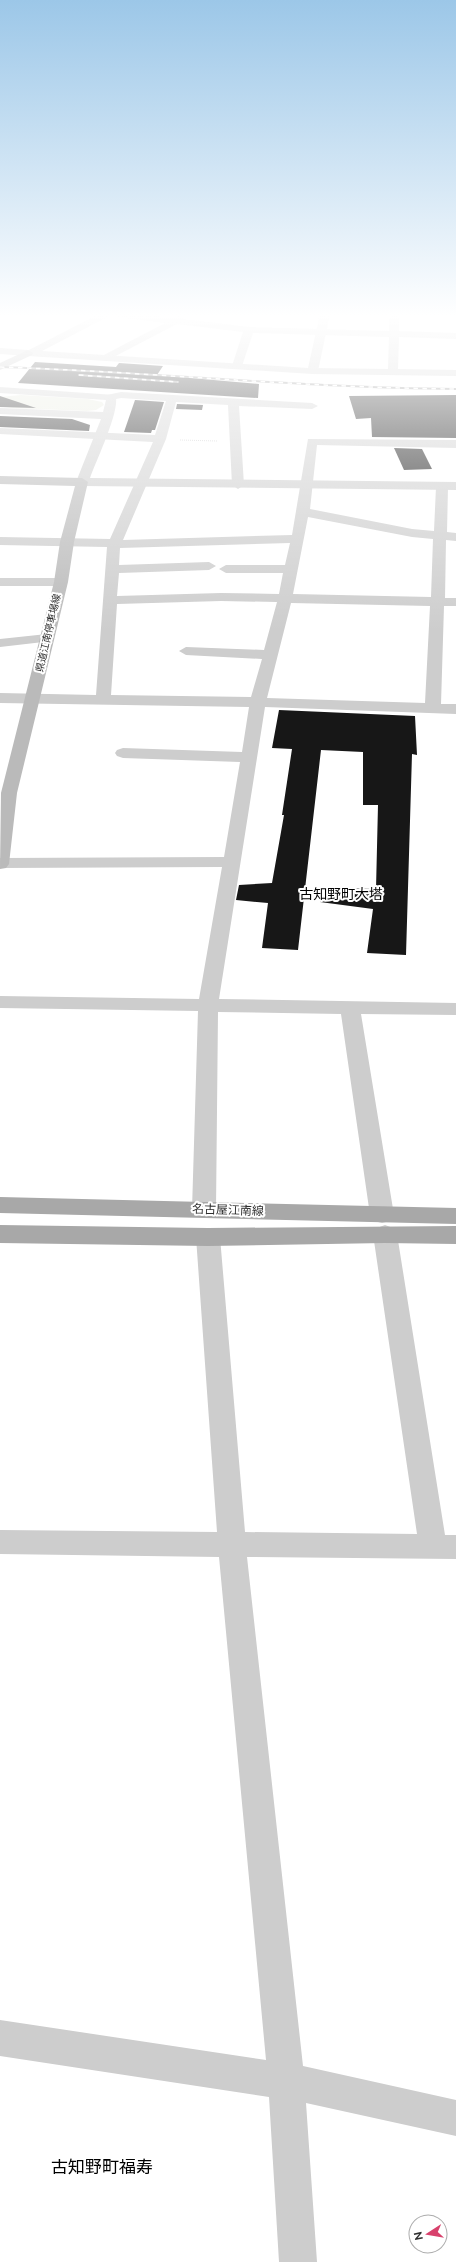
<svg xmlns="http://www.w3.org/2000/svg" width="456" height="2262" font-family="Raleway,'Noto Sans JP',sans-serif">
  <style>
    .green { fill: #e6e9dc }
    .building { fill: #171717 }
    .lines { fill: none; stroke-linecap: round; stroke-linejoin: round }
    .path { stroke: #cacaca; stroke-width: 1; stroke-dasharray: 1 1; stroke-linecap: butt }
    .minor { fill: #cdcdcd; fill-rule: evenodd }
    .tertiary { fill: #cdcdcd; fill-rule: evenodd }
    .secondary { fill: #bababa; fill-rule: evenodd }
    .primary { fill: #a8a8a8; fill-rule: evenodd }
    .rail-casing { stroke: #858585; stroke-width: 2 }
    .rail { stroke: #fff; stroke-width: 1.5; stroke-dasharray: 4.5; stroke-linecap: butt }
    .labels { text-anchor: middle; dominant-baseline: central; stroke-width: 4; stroke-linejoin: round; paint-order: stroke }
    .far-street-label { font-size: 10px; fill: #303030; stroke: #fff }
    .street-label { font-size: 12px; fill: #303030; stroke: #fff }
    .quarter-label { font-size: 14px; fill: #000; stroke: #fff }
    .near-quarter-label { font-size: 17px; fill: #000; stroke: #fff }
  </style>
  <rect width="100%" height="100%" fill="#fff"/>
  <!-- green -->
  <path class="green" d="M21,395L88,399L102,402L104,405L96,410L87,411L12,408L0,406V397Z"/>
  <!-- building -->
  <g class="building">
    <path d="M35,362L116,367L119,363L163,366L157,375L259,384L258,398L18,383Z"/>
    <path d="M456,395V438L372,437L371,418L356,419L349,396Z"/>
    <path d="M0,396L36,408L0,407Z"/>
    <path d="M135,400L164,402L155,430H152L151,433L124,432Z"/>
    <path d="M177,404L203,405L202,410L176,409Z"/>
    <path d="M0,416L72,419L90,425L89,431L0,427Z"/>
    <path d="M394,448L422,449L432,469L404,470Z"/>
    <path d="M279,710L415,716L417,755L412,754L406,955L367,953L373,909L320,902L321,888L376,889L378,805H363V752L321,750L298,950L262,948L268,903L236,900L239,885L272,883L284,815H282L292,749L272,748Z"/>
  </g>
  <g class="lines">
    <!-- path -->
    <path class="path" d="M180,440L217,441"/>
    <!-- minor -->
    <g class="minor">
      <path d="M114,314H146L174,318L179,316L184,319L249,327L389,331V314H399V331L456,333V339L399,337L398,369L456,370V376L313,374L308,371L313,368L388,369L389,337L253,333L242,366L237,369L232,366L243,332L177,324L106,361L102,360V356L165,323L119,317Z"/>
      <path d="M0,348L28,350L33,353L28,356L0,354Z"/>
      <path d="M121,392L312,403L318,406L312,409L239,406L244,485L238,489L232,485L228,405L176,402L166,439L123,540L292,535L308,439L456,440V448L317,445L310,509L412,529L434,531L436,487L442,483L448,487L447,532L456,533V541L446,540L445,598H456V606H444L441,704H456V714L265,707L219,999L456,1003V1015L361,1014L394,1215L390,1221L382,1223L374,1221L370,1215L341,1014L218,1012L216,1210L212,1216L204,1218L196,1216L192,1210L198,1011L0,1008V996L199,999L222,867L0,868V858L224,857L240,762L123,758L117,756L115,753L117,750L123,748L242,752L249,707L0,703V693L96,695L107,547L0,545V537L110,539L153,442L0,434V428L155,435L166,401L121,398L111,400L105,397L107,395ZM308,517L412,537L433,539L431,597L293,594ZM290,543L285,565H226L219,569L226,573H283L279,594L221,593L117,596L119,573L209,570L216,566L209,562L119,565L120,548ZM221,601L277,602L264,650L186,647L179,651L186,655L262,659L251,697L111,695L117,604ZM291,603L430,606L425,703L267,698Z"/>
      <path d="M0,578H61L68,582L61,586H0Z"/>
      <path d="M47,634L54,638L52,641L0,647V639Z"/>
      <path d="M385,1225L393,1228L397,1234L445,1535H456V1559L247,1557L303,2066L456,2100V2136L306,2103L317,2262H279L269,2097L0,2056V2020L266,2060L219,1557L0,1554V1530L217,1532L196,1237L200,1231L208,1228L216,1231L220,1237L245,1532L417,1534L373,1234L377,1228Z"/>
    </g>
    <!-- tertiary -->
    <g class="tertiary">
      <path d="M99,314H113L42,351L308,368L320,314H330L318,371L313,374L28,356L23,353Z"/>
      <path d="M0,387L115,395C122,407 95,463 90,478L456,482V490L82,486L76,482L101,419L0,414V408L103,412L106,400L0,393Z"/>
    </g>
    <!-- secondary -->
    <g class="secondary">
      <path d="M28,350L33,353L32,355L0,370V363Z"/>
      <path d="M0,476L82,478L88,482L74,542L68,582L17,793L9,864L6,868L0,869L1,793L54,582L60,542L75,486L0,484Z"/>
    </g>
    <!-- primary -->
    <g class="primary">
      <path d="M0,1197L456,1208V1224L0,1213Z"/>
      <path d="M0,1225L208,1228L456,1226V1244L385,1243L208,1246L0,1243Z"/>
    </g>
    <!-- rail casing -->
    <g class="rail-casing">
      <g id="rail">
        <path d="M0,367C152,372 304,388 456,389"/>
        <path d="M79,375L178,382"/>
      </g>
    </g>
    <!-- rail -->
    <use href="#rail" class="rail"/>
  </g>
  <!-- sky -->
  <linearGradient id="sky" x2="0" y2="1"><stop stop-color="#9cc7e8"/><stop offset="0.5" stop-color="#fff"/><stop offset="1" stop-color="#fff" stop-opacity="0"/></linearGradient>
  <rect width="456" height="631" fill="url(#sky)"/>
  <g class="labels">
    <!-- far-street labels -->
    <g class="far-street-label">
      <text transform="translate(48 633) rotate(-77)">県道江南停車場線</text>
    </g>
    <!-- street labels -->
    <g class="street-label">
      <text transform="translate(228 1210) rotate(2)">名古屋江南線</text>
    </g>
    <!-- quarter labels -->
    <g class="quarter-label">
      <text x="341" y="894">古知野町大塔</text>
    </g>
    <!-- near-quarter labels -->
    <g class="near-quarter-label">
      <text x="102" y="2167">古知野町福寿</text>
    </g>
  </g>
  <!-- north arrow -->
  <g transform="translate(428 2234) rotate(258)"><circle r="19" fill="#ffffff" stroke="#acacac"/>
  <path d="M0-3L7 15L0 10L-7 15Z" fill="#d8416c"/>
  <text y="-6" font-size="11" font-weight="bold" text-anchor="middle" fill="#303030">N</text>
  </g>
</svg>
